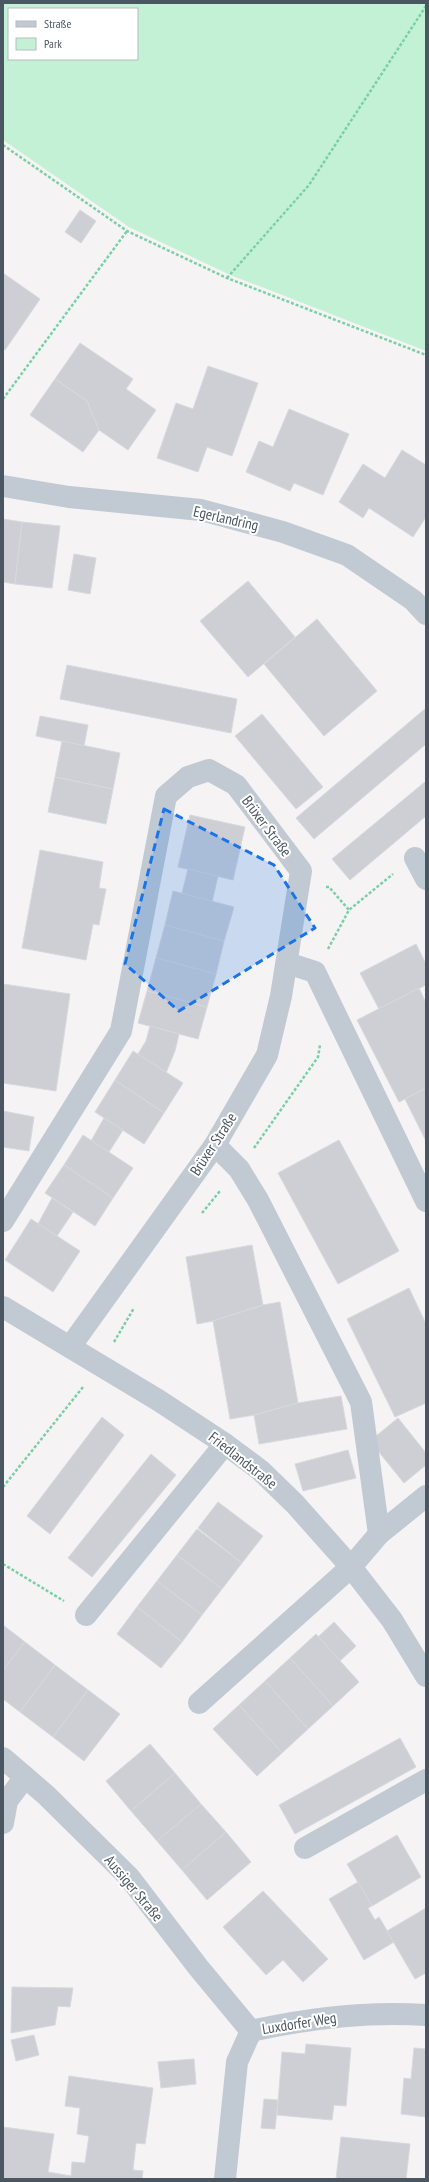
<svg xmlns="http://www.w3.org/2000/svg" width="429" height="2182" font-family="'PT Sans Narrow',sans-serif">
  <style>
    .green { fill: #c3f1d5; fill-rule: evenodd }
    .building { fill: #cdcfd5; stroke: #d7d9de }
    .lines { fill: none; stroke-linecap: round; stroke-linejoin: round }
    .path { stroke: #7ad0a6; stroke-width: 2.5; stroke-dasharray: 3 2; stroke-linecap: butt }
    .minor { stroke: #c1cad2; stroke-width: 22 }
    .marked { fill: #1a73e8; fill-opacity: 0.2; stroke: #1a73e8; stroke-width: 3; stroke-dasharray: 8 5; stroke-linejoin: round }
    .labels { text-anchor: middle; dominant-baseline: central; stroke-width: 4; stroke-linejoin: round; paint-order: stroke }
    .street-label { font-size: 15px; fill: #4a5661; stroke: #fff }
  </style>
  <rect width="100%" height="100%" fill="#f5f3f3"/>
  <!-- green -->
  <path class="green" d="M3,3H426V351L228,274L129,227L3,140ZM9,9H137V59H9Z"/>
  <!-- building -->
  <g class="building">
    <path d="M80,210L96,221L81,243L65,232Z"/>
    <path d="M3,273L40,299L5,350L3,349Z"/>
    <path d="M80,343L133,379L126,389L156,410L128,450L99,430L87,401L55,379Z"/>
    <path d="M208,366L258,383L232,456L207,447L198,472L157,458L176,403L193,409Z"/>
    <path d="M55,379L87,401L99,430L83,452L30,415Z"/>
    <path d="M289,409L349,434L323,495L294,483L290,491L246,472L259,441L273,447Z"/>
    <path d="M402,450L426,465V517L413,537L369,508L363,518L339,502L363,464L385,478Z"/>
    <path d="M3,519L22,522L15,584L3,582Z"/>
    <path d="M22,522L60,526L52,588L15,584Z"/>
    <path d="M74,554L96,558L90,594L68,590Z"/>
    <path d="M248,581L295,637L248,677L200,621Z"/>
    <path d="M317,619L377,691L324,736L264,664Z"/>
    <path d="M67,665L237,699L231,733L60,699Z"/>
    <path d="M426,708V744L314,839L296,818Z"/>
    <path d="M262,714L323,787L296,809L235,736Z"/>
    <path d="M40,716L88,725L84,746L36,736Z"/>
    <path d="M62,741L120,753L113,789L55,777Z"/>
    <path d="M55,777L113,789L106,824L48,812Z"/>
    <path d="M426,781V816L350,880L332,859Z"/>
    <path d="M190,815L245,827L233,880L178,867Z"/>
    <path d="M40,850L103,862L99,888L106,889L99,925L93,924L86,960L22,948Z"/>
    <path d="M188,869L218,876L212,902L182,893Z"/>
    <path d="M173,891L234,907L224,941L165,925Z"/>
    <path d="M165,925L224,941L216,974L156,958Z"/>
    <path d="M416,944L426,964V985L379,1009L360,973Z"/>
    <path d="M156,958L216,974L207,1007L147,991Z"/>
    <path d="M3,984L70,994L56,1091L3,1083Z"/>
    <path d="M419,988L426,1003V1088L399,1102L357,1020Z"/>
    <path d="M147,991L207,1007L198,1039L138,1023Z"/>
    <path d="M150,1026L179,1034L175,1051L166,1073L138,1054L146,1041Z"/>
    <path d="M133,1051L183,1083L164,1113L115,1080Z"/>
    <path d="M115,1080L164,1113L144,1144L95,1112Z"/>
    <path d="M426,1088V1141L405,1099Z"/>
    <path d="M3,1111L34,1117L29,1151L3,1147Z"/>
    <path d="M104,1118L123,1130L109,1152L91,1141Z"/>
    <path d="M83,1135L133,1168L113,1198L64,1165Z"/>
    <path d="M339,1140L399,1251L338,1284L278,1173Z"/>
    <path d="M64,1165L113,1198L95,1226L45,1193Z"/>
    <path d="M52,1198L73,1212L57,1236L38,1224Z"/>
    <path d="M31,1219L80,1251L53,1292L5,1260Z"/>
    <path d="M252,1245L263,1305L213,1321L197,1324L186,1257Z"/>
    <path d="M409,1288L426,1324V1403L395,1417L347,1319Z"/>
    <path d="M280,1302L298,1403L254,1415L230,1419L213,1321L263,1305Z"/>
    <path d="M341,1396L347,1429L259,1444L254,1415L298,1403Z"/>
    <path d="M102,1417L124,1435L50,1534L27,1516Z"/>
    <path d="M398,1418L426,1453V1465L404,1483L370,1441Z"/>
    <path d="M348,1450L356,1478L303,1491L295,1464Z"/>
    <path d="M151,1454L176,1475L92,1577L68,1558Z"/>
    <path d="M218,1502L263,1536L242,1563L198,1528Z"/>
    <path d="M197,1529L242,1563L222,1589L177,1555Z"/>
    <path d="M177,1555L222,1589L202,1615L157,1581Z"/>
    <path d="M157,1581L202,1615L182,1642L137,1607Z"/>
    <path d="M137,1607L182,1642L161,1668L117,1634Z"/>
    <path d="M334,1622L356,1646L340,1661L318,1637Z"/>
    <path d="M3,1625L25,1642L3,1670Z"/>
    <path d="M316,1634L359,1682L333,1706L290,1658Z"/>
    <path d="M25,1642L55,1665L20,1712L3,1699V1670Z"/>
    <path d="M290,1658L333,1706L308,1729L265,1681Z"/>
    <path d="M55,1665L88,1690L53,1737L20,1712Z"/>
    <path d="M265,1681L308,1729L282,1753L239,1705Z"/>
    <path d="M88,1690L120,1714L84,1761L53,1737Z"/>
    <path d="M239,1705L282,1753L257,1776L213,1729Z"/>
    <path d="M400,1738L416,1767L295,1834L279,1805Z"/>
    <path d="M150,1744L175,1773L131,1811L106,1781Z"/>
    <path d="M175,1773L201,1804L157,1841L131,1811Z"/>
    <path d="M201,1804L226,1832L182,1870L157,1841Z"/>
    <path d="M226,1832L251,1862L207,1900L182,1870Z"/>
    <path d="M397,1835L421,1877L372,1906L347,1864Z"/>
    <path d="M358,1882L372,1906L368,1908L375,1920L379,1917L394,1942L364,1960L329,1899Z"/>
    <path d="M263,1891L328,1959L303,1982L283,1960L266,1975L223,1927Z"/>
    <path d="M426,1908V1973L415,1979L387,1931Z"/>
    <path d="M12,1987L73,1988L70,2007L58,2006L55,2025L11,2033Z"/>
    <path d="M34,2035L39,2055L16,2061L11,2040Z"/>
    <path d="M306,2044L351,2048L346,2106L334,2105L332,2120L277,2115L282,2052L305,2054Z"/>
    <path d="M414,2048L426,2049V2117L401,2114L404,2078L411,2079Z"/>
    <path d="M194,2059L196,2084L161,2088L158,2062Z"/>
    <path d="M69,2076L153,2088L145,2144L136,2143L133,2170L143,2171L142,2179H3V2127L54,2134L48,2172L71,2176L72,2162L85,2163L89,2136L77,2134L80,2108L65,2106Z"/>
    <path d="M264,2099L278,2100L275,2129L261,2128Z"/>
    <path d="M341,2137L410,2144L406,2179H336Z"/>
  </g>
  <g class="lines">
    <!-- path -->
    <g class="path">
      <path d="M3,145L127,231L227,278L426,355"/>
      <path d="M227,278L309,185L426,6"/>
      <path d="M3,399L127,231"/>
      <path d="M326,887H329L349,910"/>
      <path d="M328,949L349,910L393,874"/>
      <path d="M254,1148L318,1057L320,1045"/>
      <path d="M202,1213L220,1191"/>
      <path d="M114,1342L134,1308"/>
      <path d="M3,1487L83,1387"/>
      <path d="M3,1564L64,1601"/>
    </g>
    <!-- minor -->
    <g class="minor">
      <path d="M3,486L69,497L201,510L283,532L347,555L413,600L426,614"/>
      <path d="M415,858L426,879"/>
      <path d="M287,963L315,972L426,1201"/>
      <path d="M215,1145L239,1169L258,1200L361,1402L379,1534"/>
      <path d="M3,1221L121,1031L166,796L188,777L209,770L236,785L301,871L281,996L267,1055L215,1145L70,1347"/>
      <path d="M3,1307L158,1400L225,1444L260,1470L295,1504L351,1567L392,1620L426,1676"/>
      <path d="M86,1615L225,1444"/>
      <path d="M199,1703L351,1567L379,1534L426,1496"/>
      <path d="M3,1758L46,1795L129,1877L198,1967L251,2031"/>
      <path d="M3,1823L7,1801L25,1777"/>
      <path d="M305,1848L426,1780"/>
      <path d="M225,2179L237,2062L251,2031C309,2018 367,2011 426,2015"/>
    </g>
  </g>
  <!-- marked area -->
  <path class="marked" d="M164,809L274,865L315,928L179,1011L125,964Z"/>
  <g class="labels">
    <!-- street labels -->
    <g class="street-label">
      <text transform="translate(226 518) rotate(13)">Egerlandring</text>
      <text transform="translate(267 826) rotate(53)">Brüxer Straße</text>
      <text transform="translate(213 1144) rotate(-57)">Brüxer Straße</text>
      <text transform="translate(243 1460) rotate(38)">Friedlandstraße</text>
      <text transform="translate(134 1888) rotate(50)">Aussiger Straße</text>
      <text transform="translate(299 2023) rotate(-9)">Luxdorfer Weg</text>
    </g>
  </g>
  <!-- border -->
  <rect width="429" height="2182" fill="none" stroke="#4a5661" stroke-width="8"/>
  <!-- legend -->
  <rect x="8" y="8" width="130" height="52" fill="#ffffff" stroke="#b7bbc0"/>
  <rect x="16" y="21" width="20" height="6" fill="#c1cad2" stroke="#b7bbc0"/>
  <text x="44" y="28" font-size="12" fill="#4a5661">Straße</text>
  <rect x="16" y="38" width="20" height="12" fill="#c3f1d5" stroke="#b7bbc0"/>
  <text x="44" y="48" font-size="12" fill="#4a5661">Park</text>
</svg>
